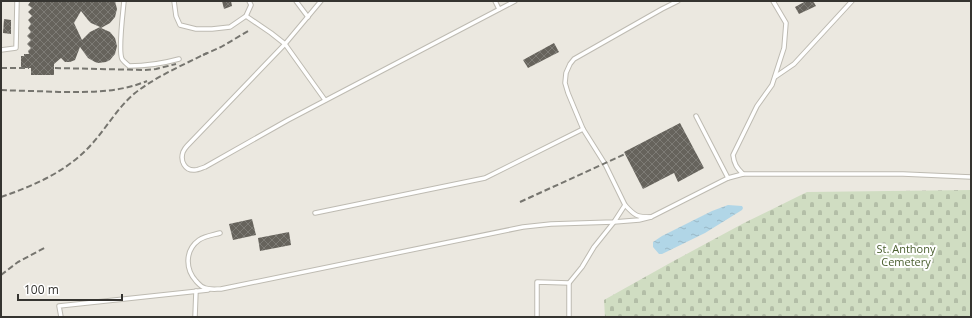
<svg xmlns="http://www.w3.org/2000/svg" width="972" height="318" font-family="'Open Sans',sans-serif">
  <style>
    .cemetery { fill: url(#cemetery-stones) }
    .water { fill: url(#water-ripples) }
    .building { fill: url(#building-cross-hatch); fill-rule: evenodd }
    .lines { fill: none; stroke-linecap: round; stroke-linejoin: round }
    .lane-casing { stroke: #bebbb2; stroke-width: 5.5 }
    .lane { stroke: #fff; stroke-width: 3.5 }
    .rail { stroke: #76756f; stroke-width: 2; stroke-dasharray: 6 3; stroke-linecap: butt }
    .labels { text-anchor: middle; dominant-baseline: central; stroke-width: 4; stroke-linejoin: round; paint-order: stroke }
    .park-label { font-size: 11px; fill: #4a5f2f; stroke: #fff }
  </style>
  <defs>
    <pattern id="cemetery-stones" width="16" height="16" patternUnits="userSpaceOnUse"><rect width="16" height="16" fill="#d0ddc2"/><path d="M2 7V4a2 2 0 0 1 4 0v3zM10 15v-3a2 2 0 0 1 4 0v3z" fill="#b3bea7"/></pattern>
    <pattern id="water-ripples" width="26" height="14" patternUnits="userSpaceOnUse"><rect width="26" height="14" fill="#b1d6e7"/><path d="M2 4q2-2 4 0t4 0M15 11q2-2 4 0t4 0" fill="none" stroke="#99b8c6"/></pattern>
    <pattern id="building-cross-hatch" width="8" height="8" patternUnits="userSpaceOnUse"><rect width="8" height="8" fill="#66635c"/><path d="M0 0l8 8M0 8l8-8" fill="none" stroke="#7d7b75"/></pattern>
  </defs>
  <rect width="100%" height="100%" fill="#ebe8e0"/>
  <!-- cemetery -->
  <path class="cemetery" d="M971,190V317H605L604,300L670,263L744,223L807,192Z"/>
  <!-- water -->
  <path class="water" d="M728,205L742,206L743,208L742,210L705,233L662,254H659L653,247V242L662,236L712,211Z"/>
  <!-- building -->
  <g class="building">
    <path d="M31,1H115L117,9L115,17L110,23L101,28L110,32L115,38L117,46L115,54L110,60L106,62L98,63L95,62L88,58L80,47L75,60L70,62H65L61,58L54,64V75H31V68H21V56H24V54H29L28,51L31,48L27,44L31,40L27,36L31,32L28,28L31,24L28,20L32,16L28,12L32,8L28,5ZM81,11L88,20L91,23L100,27L90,32L82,40L74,23Z"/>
    <path d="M222,1H231L232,6L224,9Z"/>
    <path d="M806,1H813L816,6L799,14L795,7Z"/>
    <path d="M4,19L11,20V34L3,33Z"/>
    <path d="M554,43L559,52L528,68L523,60Z"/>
    <path d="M680,123L704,168L678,182L674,173L643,189L624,152Z"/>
    <path d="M252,219L256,235L233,240L229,224Z"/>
    <path d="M289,232L291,245L260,251L258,238Z"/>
  </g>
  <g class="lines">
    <!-- lane casing -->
    <g class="lane-casing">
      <g id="lane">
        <path d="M124,1C123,12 118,51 122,59C123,61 127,64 129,66C148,66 161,64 179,59"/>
        <path d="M174,1L176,16L180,25L196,29H212L230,27L246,16L251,5L249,1"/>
        <path d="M296,1L308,17"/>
        <path d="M321,1L285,44L187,146C185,148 184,150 183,152C180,161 185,171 195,170C198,170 202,168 205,167L288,120L515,1"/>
        <path d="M495,1L499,9"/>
        <path d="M773,1L786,23L784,48L772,85L757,106L733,155C734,164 737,168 743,174H903L971,177"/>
        <path d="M246,16L271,33L285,44L325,100"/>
        <path d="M1,50L16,48L17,1"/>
        <path d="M775,77L794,64L852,1"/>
        <path d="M696,116L728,178"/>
        <path d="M625,205C635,216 637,217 651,217L728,178L743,174"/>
        <path d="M315,213L485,178L583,129"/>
        <path d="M220,233C213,235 205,236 199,240C185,250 185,269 196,281C199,284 201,287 205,288C211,290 216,289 221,289L523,227L551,224L614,222L639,220L651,217"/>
        <path d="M61,317L59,306L208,290"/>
        <path d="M195,317L196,291"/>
        <path d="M537,317V282L569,283"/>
        <path d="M569,317V283L582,267L594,247L614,222L625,205L605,164L583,129L568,93L565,83L566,73L570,64L574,59L662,9L678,1"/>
      </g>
    </g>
    <!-- lane -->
    <use href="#lane" class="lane"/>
    <!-- rail -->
    <g class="rail">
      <path d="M203,55L221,47L250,30"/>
      <path d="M1,68H29"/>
      <path d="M55,68L145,70L156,69L176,64"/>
      <path d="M1,90C20,91 40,91 59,92C90,92 118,93 147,81"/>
      <path d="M1,197C33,186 66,172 90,146C106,129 117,108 135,93C157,76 183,65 207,53"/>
      <path d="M520,202L625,154"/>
      <path d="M1,275L18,262L46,247"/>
    </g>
  </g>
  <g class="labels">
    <!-- park labels -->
    <g class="park-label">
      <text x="906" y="248">St. Anthony<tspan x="906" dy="13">Cemetery</tspan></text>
    </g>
  </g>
  <!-- border -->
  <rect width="972" height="318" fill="none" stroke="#353430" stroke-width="4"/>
  <!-- scale -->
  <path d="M18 294v6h104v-6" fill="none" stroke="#353430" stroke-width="2"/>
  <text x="24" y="294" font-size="12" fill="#353430" stroke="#ffffff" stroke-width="3" paint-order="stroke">100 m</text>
</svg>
